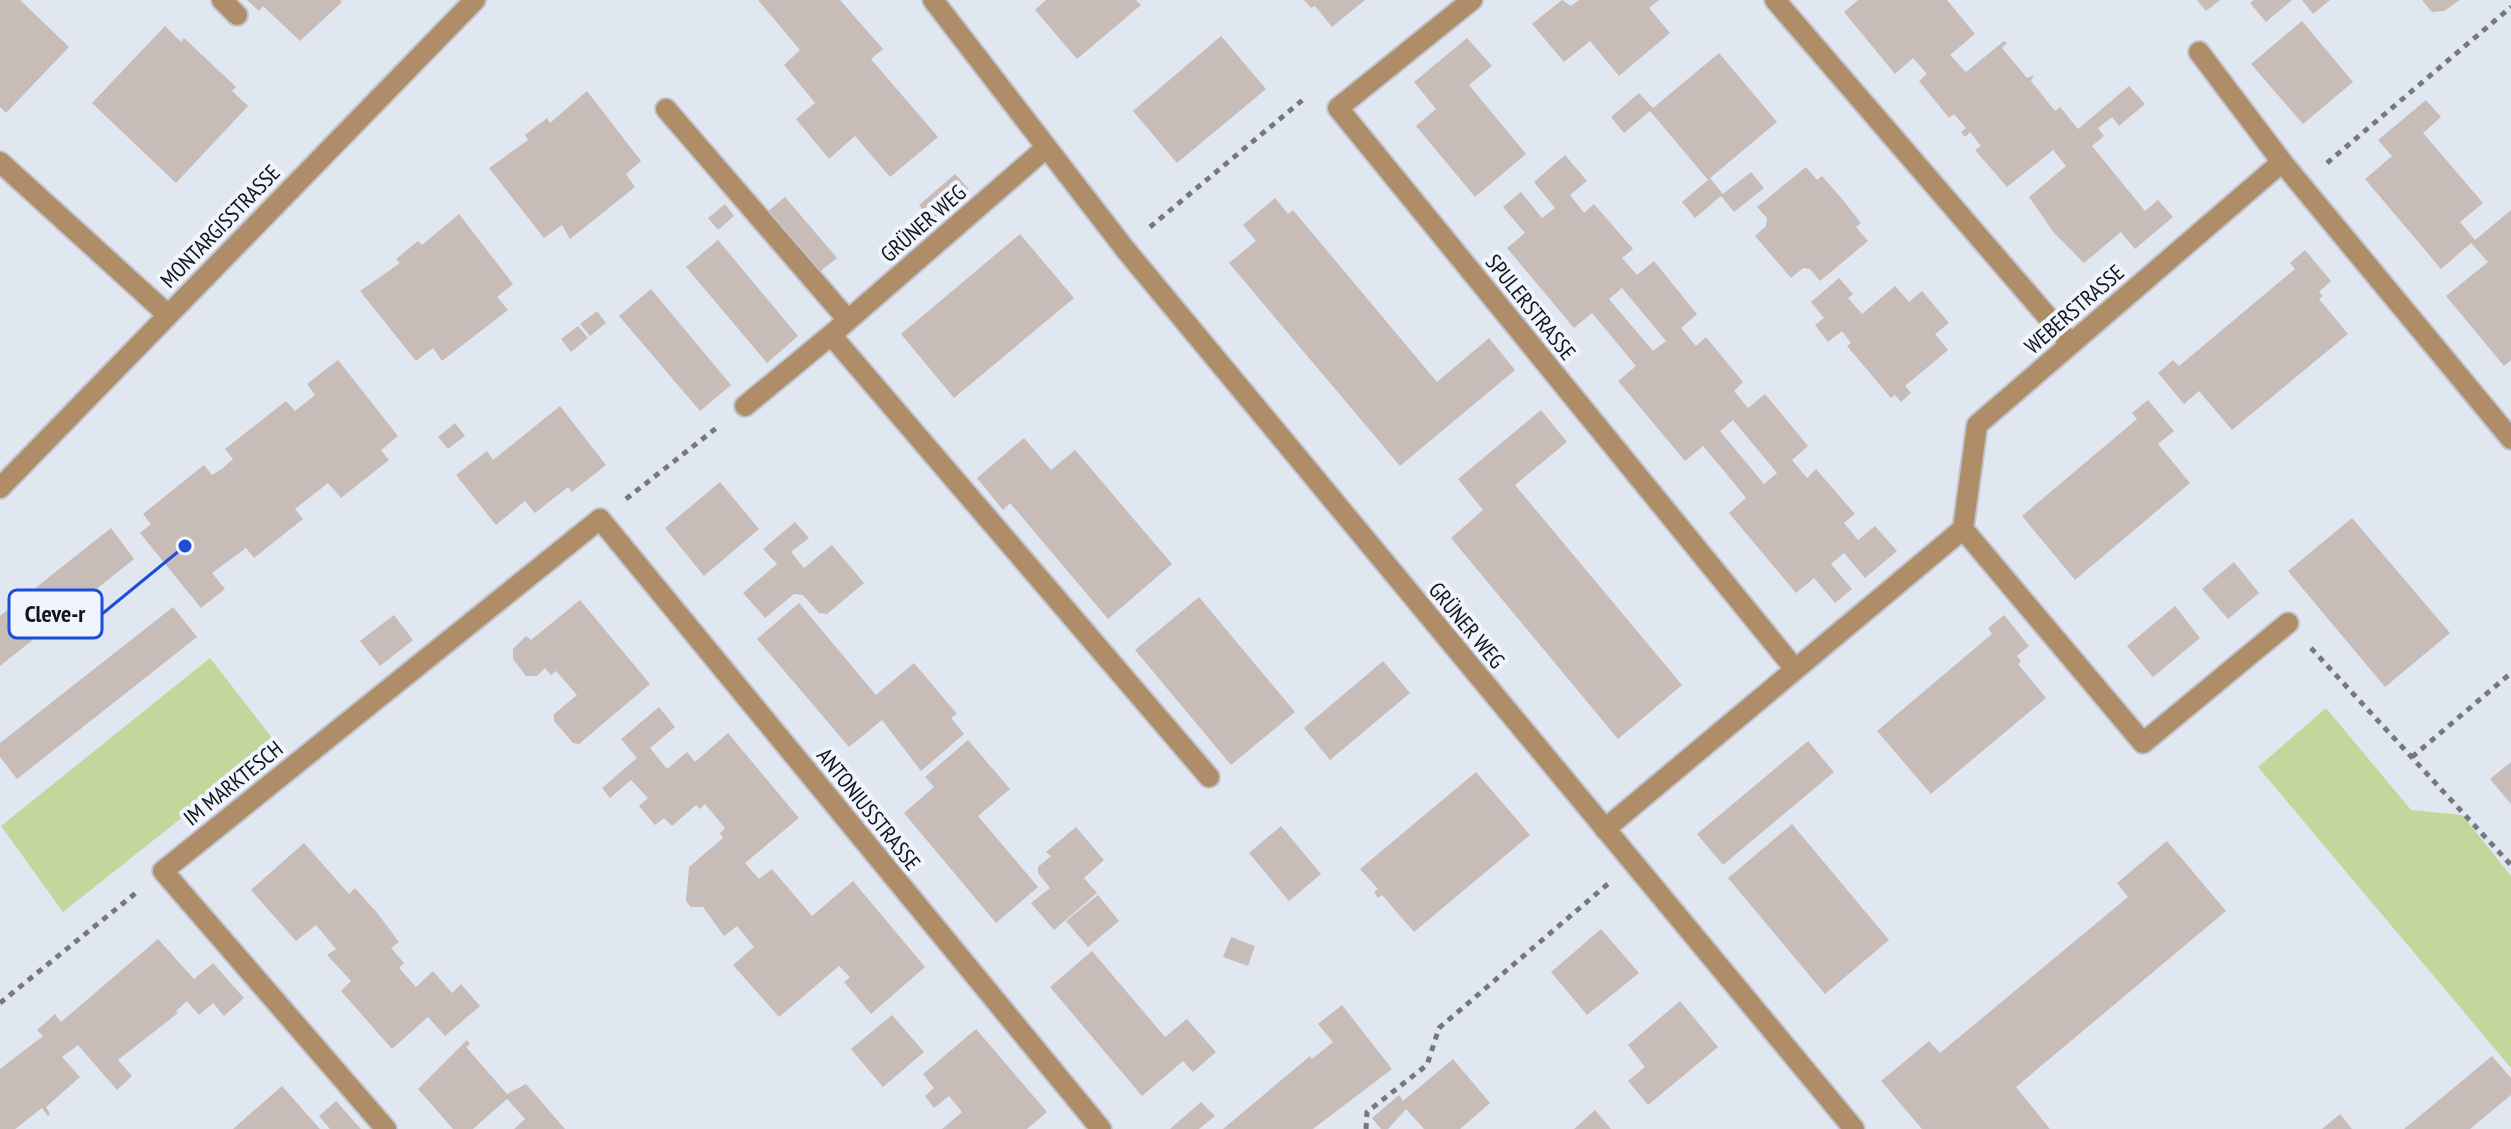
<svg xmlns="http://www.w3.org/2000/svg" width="2511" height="1129" font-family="'PT Sans Narrow',sans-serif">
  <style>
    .green { fill: #c1d79b }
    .building { fill: #c7bcb8; fill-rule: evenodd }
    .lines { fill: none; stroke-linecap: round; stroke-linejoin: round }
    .minor-casing { stroke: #c0c5cd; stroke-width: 24 }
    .path { stroke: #75787e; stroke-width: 5; stroke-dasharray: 6 6; stroke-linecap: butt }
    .minor { stroke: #b08d69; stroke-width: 20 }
    .labels { text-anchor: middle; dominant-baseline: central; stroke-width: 8; stroke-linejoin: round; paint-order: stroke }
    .street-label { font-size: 22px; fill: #121317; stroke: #eff4fd }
    .leader { fill: none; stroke: #1d4ed8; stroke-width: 3 }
    .callout-dot { fill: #1d4ed8; stroke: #eff4fd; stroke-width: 3 }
    .callout { fill: #eff4fd; stroke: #1d4ed8; stroke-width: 3 }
    .callout-label { font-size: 24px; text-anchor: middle; font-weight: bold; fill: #121317 }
  </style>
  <rect width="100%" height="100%" fill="#e1e7f0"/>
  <!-- green -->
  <g class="green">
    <path d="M210,658L276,743L63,912L1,826Z"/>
    <path d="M2326,708L2411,810L2462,815L2511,876V1068L2258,767Z"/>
  </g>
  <!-- building -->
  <g class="building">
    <path d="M0,0H20L69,47L6,113L0,107Z"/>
    <path d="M247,0H340L342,2L300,41L263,6L259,11Z"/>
    <path d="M758,0H840L883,49L871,59L938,137L890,177L855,136L829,159L796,119L815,103L784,65L800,50Z"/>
    <path d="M1046,0H1136L1141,5L1077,59L1035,10Z"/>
    <path d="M1304,0H1365L1332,27L1315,6L1311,8Z"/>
    <path d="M1562,0L1571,6L1579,0H1659L1649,8L1670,33L1619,76L1590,41L1564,62L1532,24Z"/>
    <path d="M1858,0H1947L1975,34L1950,55L1966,72L2004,41L2007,43L2002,48L2027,78L2034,75L2031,81L2055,111L2060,107L2078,129L2129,86L2145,104L2119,126L2112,117L2098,128L2104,136L2092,146L2145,211L2158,200L2173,217L2135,249L2121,232L2084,263L2054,233L2029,197L2066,166L2053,150L2007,187L1975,150L1981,146L1970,132L1965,137L1961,132L1966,128L1954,114L1949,118L1919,81L1927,74L1913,58L1895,74L1844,12Z"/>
    <path d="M2197,0H2220L2206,11Z"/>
    <path d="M2254,0H2292L2266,22L2250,3Z"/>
    <path d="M2302,0H2330L2313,14Z"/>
    <path d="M2422,0H2460L2444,11L2432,12Z"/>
    <path d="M2302,21L2353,82L2303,124L2251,64Z"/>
    <path d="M165,26L181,42L184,38L236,87L232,91L248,106L176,183L92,103Z"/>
    <path d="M1221,36L1266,89L1177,163L1133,111Z"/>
    <path d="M1467,38L1492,66L1469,85L1526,154L1475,197L1416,126L1436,109L1414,82Z"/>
    <path d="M1719,53L1777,122L1710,178L1723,194L1751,172L1764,188L1734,212L1721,196L1695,218L1682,202L1708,180L1650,111L1624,133L1611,117L1639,93L1653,108Z"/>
    <path d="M587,91L641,161L626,174L635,187L570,239L562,225L544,238L489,168L528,140L525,135L547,118L550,123Z"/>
    <path d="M2426,100L2441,117L2423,133L2483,203L2460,222L2475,240L2511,210V360L2504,366L2446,296L2488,262L2471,243L2441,269L2365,179L2392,156L2378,140Z"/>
    <path d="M1565,155L1587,181L1570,195L1584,213L1594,204L1633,249L1622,258L1637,275L1654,261L1697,314L1681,328L1696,346L1706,337L1743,382L1734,391L1748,408L1765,394L1808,446L1792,460L1807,478L1816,469L1855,514L1844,523L1858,540L1875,526L1897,551L1865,578L1844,553L1831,564L1852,589L1835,603L1814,578L1796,593L1729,513L1746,498L1725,472L1703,446L1685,461L1618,381L1636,366L1592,313L1574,328L1507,248L1525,233L1503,207L1521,192L1542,218L1555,208L1534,182ZM1622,288L1666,341L1653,351L1609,299ZM1733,420L1777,473L1764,484L1720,431Z"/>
    <path d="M1806,167L1817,180L1822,176L1842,199L1861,223L1856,227L1868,241L1820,281L1810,269L1803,268L1791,278L1755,236L1766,226L1767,218L1757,207Z"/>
    <path d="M955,174L969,189L932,221L919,205Z"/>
    <path d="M785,197L837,258L818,273L767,212Z"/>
    <path d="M1275,198L1288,214L1293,210L1437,382L1489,338L1515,370L1400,466L1229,263L1256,241L1243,225Z"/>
    <path d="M725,204L734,216L718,230L708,218Z"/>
    <path d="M459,214L513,284L497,297L508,310L442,361L433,348L416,361L360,291L400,263L396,259L418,241L422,245Z"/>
    <path d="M1020,234L1074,298L954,398L901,334Z"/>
    <path d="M718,240L798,336L767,363L686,267Z"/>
    <path d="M2305,250L2331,281L2319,292L2323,296L2319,299L2348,334L2232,430L2199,391L2184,404L2158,373L2173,360L2179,366L2295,269L2290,263Z"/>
    <path d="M1839,278L1853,294L1848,298L1862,314L1895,286L1909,302L1922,291L1949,323L1935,334L1948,350L1905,386L1911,393L1901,402L1895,395L1891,398L1847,346L1851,343L1842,331L1828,342L1815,325L1824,318L1811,302Z"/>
    <path d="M651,289L731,385L700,411L619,316Z"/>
    <path d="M597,311L606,323L590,336L580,324Z"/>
    <path d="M578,326L588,338L571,352L561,339Z"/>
    <path d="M338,360L398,436L381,450L389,460L341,498L328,483L295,509L303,519L254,558L246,548L212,573L225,589L201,608L140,533L151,524L143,514L204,465L212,475L223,468L233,459L225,449L286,401L295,411L315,395L307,384Z"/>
    <path d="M2148,400L2174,431L2158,444L2190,483L2075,580L2022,516L2137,419L2132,413Z"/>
    <path d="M560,406L606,465L572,492L568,487L535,513L525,501L496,525L456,475L487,451L493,460Z"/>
    <path d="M1541,410L1567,442L1515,485L1682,685L1618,739L1451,538L1483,510L1458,479Z"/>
    <path d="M455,423L465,436L448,449L438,437Z"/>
    <path d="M1024,438L1051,470L1075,450L1172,564L1108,619L1010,503L1003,510L977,478Z"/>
    <path d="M720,482L759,529L704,576L665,528Z"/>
    <path d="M2352,518L2450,633L2385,687L2288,571Z"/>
    <path d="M795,522L809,538L791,552L804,568L832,545L864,583L827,614L819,613L803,595L794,594L765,618L743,593L777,564L763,549Z"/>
    <path d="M111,528L134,559L0,666V616Z"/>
    <path d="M2234,562L2259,593L2228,619L2202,589Z"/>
    <path d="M1199,597L1295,712L1231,765L1135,650Z"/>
    <path d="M580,600L650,684L579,744L573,743L554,721V714L577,695L556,671L551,675L545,668L537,676H526L513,659V649L526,636L531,640Z"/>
    <path d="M799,603L876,695L914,663L957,714L951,718L964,734L921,771L882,720L849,747L757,639Z"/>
    <path d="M2175,606L2200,638L2153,677L2127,646Z"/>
    <path d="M173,607L197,637L17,779L0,757V743Z"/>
    <path d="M394,615L413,640L380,666L360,641Z"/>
    <path d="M2004,615L2029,646L2017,656L2021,661L2018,664L2046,698L1931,794L1877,731L1992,634L1988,628Z"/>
    <path d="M1383,661L1410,693L1330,760L1304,728Z"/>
    <path d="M659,707L675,727L650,748L667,769L687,752L695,762L728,733L799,818L745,863L759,879L772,869L812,916L853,881L925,967L871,1014L844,982L850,977L839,966L779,1017L733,965L754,947L737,926L724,936L703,907H691L686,901L689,867L723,838L720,833L725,828L705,804L700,809L696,805L672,826L664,818L655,825L639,806L648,798L631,780L610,798L602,788L637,758L621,739Z"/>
    <path d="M968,740L1010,789L978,816L1038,887L996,923L904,813L934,787L925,777Z"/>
    <path d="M1808,741L1834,772L1723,865L1697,834Z"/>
    <path d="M2511,762V804L2490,779Z"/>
    <path d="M1476,772L1530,835L1414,932L1382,895L1378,898L1374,892L1378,889L1360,869Z"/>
    <path d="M1792,824L1889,940L1825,994L1728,878Z"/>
    <path d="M1281,826L1321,874L1289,901L1249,853Z"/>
    <path d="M1076,827L1104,860L1084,878L1097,893L1054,930L1031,903L1050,888L1038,873V867L1051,856L1046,852Z"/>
    <path d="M2167,841L2226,911L2016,1087L2050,1129H1922L1881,1081L1929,1041L1940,1053L2128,897L2117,883Z"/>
    <path d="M304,843L349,894L355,888L378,914L399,942L391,948L404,963L399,968L416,987L433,971L452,993L461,984L480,1006L445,1036L428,1017L392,1049L341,991L351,981L327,955L336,949L316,925L296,941L251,890Z"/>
    <path d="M1098,895L1119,921L1088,947L1066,921Z"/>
    <path d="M1601,929L1639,973L1587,1015L1551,972Z"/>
    <path d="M1231,937L1255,946L1248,966L1223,957Z"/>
    <path d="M158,939L194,979L213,963L244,998L224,1016L213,1003L199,1015L187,1001L176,1011L178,1013L118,1060L132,1076L117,1090L78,1045L62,1057L80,1077L46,1107L50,1114L48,1116L42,1108L15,1129H0V1069L43,1036L37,1030L55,1014L61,1022Z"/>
    <path d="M1092,951L1165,1037L1187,1019L1216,1052L1193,1072L1183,1061L1142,1096L1050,987Z"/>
    <path d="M1680,1001L1718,1047L1648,1105L1628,1081L1645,1067L1628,1045Z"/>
    <path d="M1342,1005L1392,1069L1313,1129H1223L1310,1056L1312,1059L1333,1042L1318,1024Z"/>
    <path d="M892,1015L924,1052L883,1087L851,1049Z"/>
    <path d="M976,1029L1047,1112L1027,1129H942L962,1112L949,1096L934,1108L925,1096L934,1088L923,1074Z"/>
    <path d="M467,1040L470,1044L466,1047L507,1094L526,1084L565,1129H514L525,1119L507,1099L473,1129H453L418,1089Z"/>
    <path d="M2492,1056L2511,1078V1095L2470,1129H2404Z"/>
    <path d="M1453,1059L1490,1103L1460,1129H1424L1406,1109L1388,1129H1381L1372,1118L1399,1095L1403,1101Z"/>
    <path d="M282,1086L320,1129H233Z"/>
    <path d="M336,1101L361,1129H330L319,1116Z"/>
    <path d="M1201,1102L1215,1116L1199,1129H1170Z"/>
    <path d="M1595,1110L1611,1129H1574Z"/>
    <path d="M2340,1114L2352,1129H2322Z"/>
  </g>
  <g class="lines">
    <!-- minor casing -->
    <g class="minor-casing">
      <g id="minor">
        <path d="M222,0L237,15"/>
        <path d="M933,0L1125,249L1854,1129"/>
        <path d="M1472,0L1338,108L1795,669"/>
        <path d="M1775,0L2071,344"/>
        <path d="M2199,52L2282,162L2511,439"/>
        <path d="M666,109L848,320"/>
        <path d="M1046,148L831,335L1209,777"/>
        <path d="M0,162L167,314"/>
        <path d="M745,406L831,335"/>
        <path d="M0,488L475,0"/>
        <path d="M1963,529L2143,743L2288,623"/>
        <path d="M1605,829L1963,529L1977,425L2282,162"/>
        <path d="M386,1129L163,871L600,519L1101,1129"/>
      </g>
    </g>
    <!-- path -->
    <g class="path">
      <path d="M2327,163L2511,7"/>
      <path d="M1150,227L1305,98"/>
      <path d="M626,499L719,426"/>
      <path d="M2311,648L2511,865"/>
      <path d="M2412,757L2511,673"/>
      <path d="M0,1003L137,892"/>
      <path d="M1366,1129L1367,1112L1427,1065L1439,1028L1609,883"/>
    </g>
    <!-- minor -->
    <use href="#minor" class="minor"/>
  </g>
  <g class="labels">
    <!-- street labels -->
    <g class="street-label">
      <text transform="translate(923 223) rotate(-41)">GRÜNER WEG</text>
      <text transform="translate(220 226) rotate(-46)">MONTARGISSTRASSE</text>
      <text transform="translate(1531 307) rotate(51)">SPULERSTRASSE</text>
      <text transform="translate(2074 309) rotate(-41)">WEBERSTRASSE</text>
      <text transform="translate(1467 625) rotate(50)">GRÜNER WEG</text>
      <text transform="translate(233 783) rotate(-39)">IM MARKTESCH</text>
      <text transform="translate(869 809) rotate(51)">ANTONIUSSTRASSE</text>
    </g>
  </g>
  <!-- callouts -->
  <path class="leader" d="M185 546L102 614"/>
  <circle class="callout-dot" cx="185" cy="546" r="8"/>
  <rect class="callout" x="9" y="590" width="93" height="48" rx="8"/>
  <g class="callout-label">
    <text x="55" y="622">Cleve-r</text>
  </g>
</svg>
